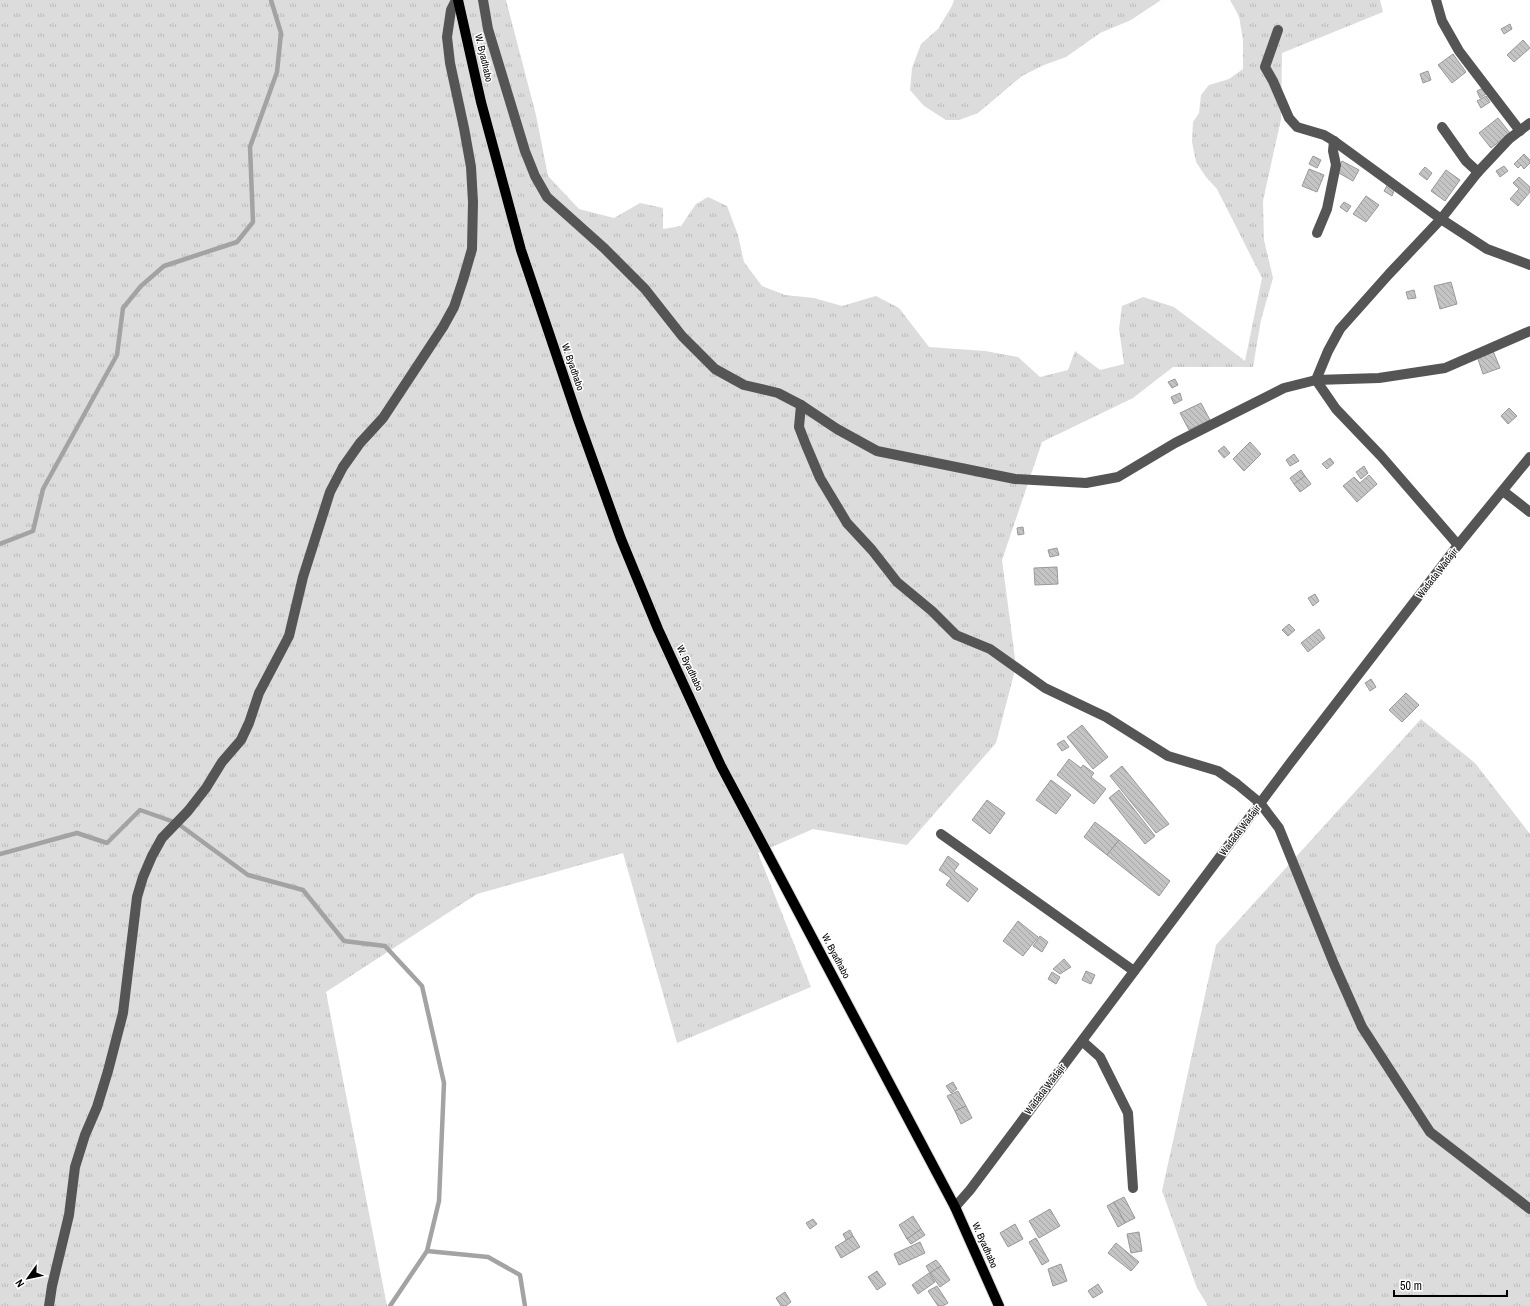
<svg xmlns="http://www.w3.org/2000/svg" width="1530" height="1306" font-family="'Archivo Narrow',sans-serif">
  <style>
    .grass { fill: url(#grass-tufts) }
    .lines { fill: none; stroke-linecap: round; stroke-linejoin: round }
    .stream { stroke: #a3a3a3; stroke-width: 4.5 }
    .building { fill: url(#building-back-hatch); stroke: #999 }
    .major-casing { stroke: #dbdbdb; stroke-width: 12 }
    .minor { stroke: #555; stroke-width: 10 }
    .major { stroke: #000; stroke-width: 10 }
    .labels { text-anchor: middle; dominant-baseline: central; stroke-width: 3; stroke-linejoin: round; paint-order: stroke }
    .street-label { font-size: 10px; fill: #000; stroke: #fff }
  </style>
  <defs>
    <pattern id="grass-tufts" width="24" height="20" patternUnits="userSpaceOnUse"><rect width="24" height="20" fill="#dcdcdc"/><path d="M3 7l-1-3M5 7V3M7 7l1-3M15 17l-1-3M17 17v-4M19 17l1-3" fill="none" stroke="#bbb"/></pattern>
    <pattern id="building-back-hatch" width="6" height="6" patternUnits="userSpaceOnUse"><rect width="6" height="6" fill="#c4c4c4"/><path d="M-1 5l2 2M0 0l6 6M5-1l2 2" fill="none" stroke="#a7a7a7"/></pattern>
  </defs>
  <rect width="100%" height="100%" fill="#fff"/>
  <!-- grass -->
  <g class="grass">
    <path d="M0,0H506L536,115L548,176L579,209L614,218L640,203L663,208V229L681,226L696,204L708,197L727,206L738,235L744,262L762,286L785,295L814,298L842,306L876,296L899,308L929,347L985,351L1018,357L1040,377L1068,370L1075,351L1100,370L1124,364L1119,329L1122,306L1143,297L1174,307L1245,361L1262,278L1217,189L1206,177L1196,162L1192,142L1193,122L1199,113L1201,95L1209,85L1229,79L1243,69V40L1239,16L1230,0H1380L1383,12L1282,53L1281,119L1263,201L1264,240L1273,278L1261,320L1253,367H1173L1133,398L1042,442L1002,560L1016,666L996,743L907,845L813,829L758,853L811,987L677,1043L623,853L477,894L326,992L387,1306H0Z"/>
    <path d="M954,0H1161L1131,20L1100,33L1066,57L1044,65L1022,76L978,113L959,120H946L924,106L910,90L912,68L921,44L938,29L952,6Z"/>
    <path d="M1421,719L1475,763L1530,834V1306H1208L1197,1288L1162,1191L1216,945Z"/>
  </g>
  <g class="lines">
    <!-- stream -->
    <g class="stream">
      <path d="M0,544L33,531L43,489L117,355L123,308L141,286L164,266L237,242L253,222L250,147L277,72L281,33L271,0"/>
      <path d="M0,854L77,833L107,843L140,810L177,823L248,875L303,890L344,941L385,946L422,986L444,1083L439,1201L427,1251L390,1306"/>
      <path d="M427,1251L488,1257L520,1275L525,1306"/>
    </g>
  </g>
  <!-- building -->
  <g class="building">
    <path d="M1510,24L1512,29L1504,34L1501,29Z"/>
    <path d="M1523,40L1530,48L1514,62L1507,55Z"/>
    <path d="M1453,54L1466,72L1452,83L1438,65Z"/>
    <path d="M1428,71L1431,80L1423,83L1420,74Z"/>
    <path d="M1483,88L1486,94L1480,98L1477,91Z"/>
    <path d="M1486,96L1490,102L1481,108L1477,101Z"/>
    <path d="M1498,118L1510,133L1491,148L1479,133Z"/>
    <path d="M1524,154L1530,160V163L1524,169L1521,165L1518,168L1514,164Z"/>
    <path d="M1313,156L1321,160L1317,168L1309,164Z"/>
    <path d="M1342,161L1359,170L1353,181L1337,172Z"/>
    <path d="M1504,166L1508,171L1500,177L1496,171Z"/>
    <path d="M1425,167L1432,173L1427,180L1419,174Z"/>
    <path d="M1309,169L1324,175L1317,192L1302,186Z"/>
    <path d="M1446,170L1460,180L1445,201L1431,191Z"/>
    <path d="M1519,177L1530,187V192L1518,206L1510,199L1519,189L1513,183Z"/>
    <path d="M1388,184L1395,188L1392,196L1384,191Z"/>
    <path d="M1366,196L1379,205L1366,222L1353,214Z"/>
    <path d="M1344,202L1351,206L1347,212L1340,207Z"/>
    <path d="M1451,282L1457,304L1440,309L1434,286Z"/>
    <path d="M1414,290L1416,298L1408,299L1406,292Z"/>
    <path d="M1493,351L1500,368L1483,374L1477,356Z"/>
    <path d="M1175,379L1178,385L1172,388L1168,382Z"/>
    <path d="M1180,393L1182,400L1174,404L1171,397Z"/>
    <path d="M1201,403L1210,420L1189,430L1180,413Z"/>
    <path d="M1509,408L1517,416L1508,424L1501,416Z"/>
    <path d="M1250,442L1261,454L1244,471L1233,459Z"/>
    <path d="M1224,446L1230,453L1224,458L1218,451Z"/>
    <path d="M1294,454L1299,461L1290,466L1286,460Z"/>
    <path d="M1330,458L1334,463L1327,469L1322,464Z"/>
    <path d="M1364,466L1368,473L1361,479L1356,472Z"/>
    <path d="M1301,470L1305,476L1294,484L1290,478Z"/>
    <path d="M1369,475L1377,484L1357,502L1343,486L1354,477L1360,483Z"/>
    <path d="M1305,476L1311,484L1300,492L1294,484Z"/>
    <path d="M1023,527L1024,534L1018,535L1017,528Z"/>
    <path d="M1057,548L1059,555L1050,557L1048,550Z"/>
    <path d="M1057,567L1058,584L1035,585L1034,568Z"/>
    <path d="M1315,594L1319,601L1313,606L1308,598Z"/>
    <path d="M1289,624L1295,630L1288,636L1282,630Z"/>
    <path d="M1319,629L1325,638L1308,652L1301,643Z"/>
    <path d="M1371,679L1376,687L1370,691L1365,683Z"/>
    <path d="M1406,693L1419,705L1402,722L1389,710Z"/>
    <path d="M1082,725L1108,757L1093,769L1067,737Z"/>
    <path d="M1064,740L1069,747L1062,751L1057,744Z"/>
    <path d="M1069,759L1081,768L1083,765L1094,773L1091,777L1106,789L1094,804L1057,775Z"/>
    <path d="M1122,766L1169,824L1156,833L1110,776Z"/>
    <path d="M1051,780L1071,795L1056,814L1036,800Z"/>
    <path d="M1119,790L1155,836L1145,844L1109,798Z"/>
    <path d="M987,800L1005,813L990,834L972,820Z"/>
    <path d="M1095,822L1119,840L1107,855L1084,837Z"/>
    <path d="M1119,840L1170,881L1159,896L1107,855Z"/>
    <path d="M948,856L959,864L954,871L978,889L968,902L946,885L951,878L939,870Z"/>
    <path d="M1018,921L1038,937L1023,956L1003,941Z"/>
    <path d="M1040,936L1048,942L1042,952L1033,946Z"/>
    <path d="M1064,959L1071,967L1060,974L1053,969Z"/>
    <path d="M1086,971L1095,975L1091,984L1082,980Z"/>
    <path d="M1052,972L1060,977L1056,984L1048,979Z"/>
    <path d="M953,1082L957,1089L951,1093L946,1086Z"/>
    <path d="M958,1091L966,1106L955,1111L947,1096Z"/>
    <path d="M966,1106L972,1118L961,1124L955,1111Z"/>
    <path d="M1124,1197L1135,1218L1125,1223L1114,1202Z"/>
    <path d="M1114,1202L1125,1223L1118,1227L1107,1206Z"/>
    <path d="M1050,1209L1060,1226L1039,1238L1029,1221Z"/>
    <path d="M913,1216L921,1229L907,1239L899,1225Z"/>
    <path d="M813,1219L817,1224L810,1229L806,1223Z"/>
    <path d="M1015,1224L1023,1239L1008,1247L1000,1233Z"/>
    <path d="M921,1229L925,1235L911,1244L907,1239Z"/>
    <path d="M850,1230L853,1236L846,1240L843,1234Z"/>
    <path d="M1139,1232L1142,1251L1131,1253L1127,1234Z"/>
    <path d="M853,1236L860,1247L841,1258L835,1247Z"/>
    <path d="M1036,1238L1049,1261L1042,1265L1029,1242Z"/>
    <path d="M920,1242L925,1253L899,1265L894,1254Z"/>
    <path d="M1116,1243L1139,1262L1131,1271L1108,1253Z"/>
    <path d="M936,1260L941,1266L930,1273L926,1266Z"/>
    <path d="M1061,1264L1067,1281L1053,1286L1048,1269Z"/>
    <path d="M941,1266L950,1280L940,1287L930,1273Z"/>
    <path d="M877,1271L886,1284L877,1290L868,1277Z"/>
    <path d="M929,1273L935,1282L918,1294L912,1285Z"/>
    <path d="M1098,1284L1103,1292L1093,1298L1088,1291Z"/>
    <path d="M937,1286L948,1303L943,1306H938L928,1291Z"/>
    <path d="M785,1292L791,1302L786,1306H781L776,1298Z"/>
  </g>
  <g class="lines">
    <!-- major casing -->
    <g class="major-casing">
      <path id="major" d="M458,0L481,102L521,250L578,419L621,539L658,629L721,766L955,1207L999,1306"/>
    </g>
    <!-- minor -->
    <g class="minor">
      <path d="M483,0L488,29L525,151L535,176L547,197L604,248L645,289L682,336L715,369L744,385L778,393L801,405L837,429L877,451L1015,479L1086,483L1118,477L1175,443L1284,388L1316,380L1379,378L1445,368L1530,331"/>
      <path d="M1436,0L1442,21L1459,51L1520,131"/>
      <path d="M1278,30L1265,67L1273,81L1289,118L1297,127L1324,135L1334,141L1441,219L1487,249L1530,265"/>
      <path d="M1442,127L1466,161L1478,172"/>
      <path d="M1317,233L1327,209L1336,165L1333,151L1334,141"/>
      <path d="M801,405L799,427L806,445L820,478L847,523L872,550L897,582L932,611L956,635L990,649L1045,688L1106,717L1168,756L1218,771L1237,784L1260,803L1279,828L1334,964L1362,1027L1430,1132L1530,1209"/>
      <path d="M1503,491L1530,512"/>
      <path d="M1458,545L1381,456L1336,409L1316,380L1328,351L1340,329L1389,274L1441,219L1478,172L1509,139L1530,123"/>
      <path d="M941,834L1134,971"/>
      <path d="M1082,1041L1100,1057L1128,1113L1133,1188"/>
      <path d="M955,1207L970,1190L1291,762L1458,545L1530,457"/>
      <path d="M49,1306L52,1286L69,1215L75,1167L85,1135L97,1107L108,1071L123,1013L137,897L143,877L152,856L162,838L188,811L206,788L222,762L241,740L249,723L259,693L289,636L303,577L330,492L343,467L360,443L383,418L443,327L454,307L463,280L472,249L473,202L471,167L464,128L450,63L447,37L451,10L456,0"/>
    </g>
    <!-- major -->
    <use href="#major" class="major"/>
  </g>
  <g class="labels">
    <!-- street labels -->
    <g class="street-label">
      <text transform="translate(484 58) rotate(77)">W. Byadhabo</text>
      <text transform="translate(573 367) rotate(71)">W. Byadhabo</text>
      <text transform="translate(1437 573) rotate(-52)">Wadada Wadajir</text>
      <text transform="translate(690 668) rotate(65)">W. Byadhabo</text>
      <text transform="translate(1240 830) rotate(-53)">Wadada Wadajir</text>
      <text transform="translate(836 956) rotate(62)">W. Byadhabo</text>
      <text transform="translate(1045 1089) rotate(-53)">Wadada Wadajir</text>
      <text transform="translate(985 1245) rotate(66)">W. Byadhabo</text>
    </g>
  </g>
  <!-- north arrow -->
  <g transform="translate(28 1278) rotate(237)" stroke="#ffffff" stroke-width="3" paint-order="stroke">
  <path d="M0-3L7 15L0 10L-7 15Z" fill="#000000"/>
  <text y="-6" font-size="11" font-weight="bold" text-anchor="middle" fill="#000000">N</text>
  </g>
  <!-- scale -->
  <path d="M1394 1290v6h113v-6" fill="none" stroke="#000000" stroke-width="2"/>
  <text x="1400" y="1290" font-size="12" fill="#000000" stroke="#ffffff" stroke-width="3" paint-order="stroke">50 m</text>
</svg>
